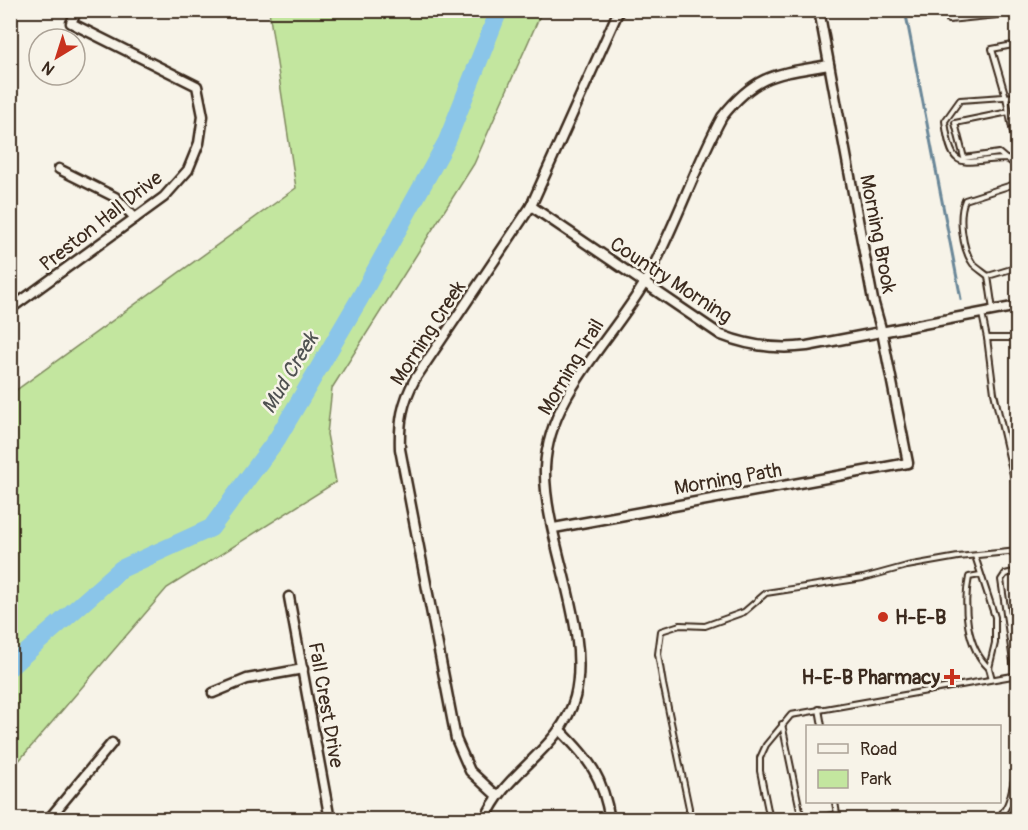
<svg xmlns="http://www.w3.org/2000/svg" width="1028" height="830" font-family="Pangolin,sans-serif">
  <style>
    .green { fill: #c3e69f; stroke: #7f885e; stroke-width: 1.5 }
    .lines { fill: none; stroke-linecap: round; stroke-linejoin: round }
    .stream { stroke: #6a8798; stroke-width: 3 }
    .river { stroke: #8ac5e9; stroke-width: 18 }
    .service-casing { stroke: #3b2a1e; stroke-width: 8 }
    .minor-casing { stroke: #3b2a1e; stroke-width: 13 }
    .service { stroke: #f7f3e8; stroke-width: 4 }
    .minor { stroke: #f7f3e8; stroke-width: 8 }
    .poi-dot { fill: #c8321e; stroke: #f7f3e8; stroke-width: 2 }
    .labels { text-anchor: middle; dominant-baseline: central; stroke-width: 5; stroke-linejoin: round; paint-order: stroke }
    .street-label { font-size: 20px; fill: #3b2a1e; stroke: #f7f3e8 }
    .poi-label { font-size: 20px; font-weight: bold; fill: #3b2a1e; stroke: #f7f3e8; text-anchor: start }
    .water-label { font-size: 21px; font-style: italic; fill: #4f5151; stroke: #f7f3e8 }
  </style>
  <rect width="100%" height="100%" fill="#f7f3e8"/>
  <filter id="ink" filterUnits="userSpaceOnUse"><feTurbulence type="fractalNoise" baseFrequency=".0167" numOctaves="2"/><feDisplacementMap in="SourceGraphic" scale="12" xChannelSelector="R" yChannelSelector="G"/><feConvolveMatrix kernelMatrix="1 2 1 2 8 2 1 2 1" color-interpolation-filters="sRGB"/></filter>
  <g filter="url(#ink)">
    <!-- green -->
    <path class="green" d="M269,11H542L474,164L332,388L327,434L336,482L167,588L11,770V394L296,188Z"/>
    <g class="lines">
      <!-- stream -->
      <path class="stream" d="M905,10L961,299"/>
      <!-- river -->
      <path class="river" d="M10,667L121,569L211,528L277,439L360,298L447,141L499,10"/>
      <!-- service casing -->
      <g class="service-casing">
        <g id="service">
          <path d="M949,20L997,15V10"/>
          <path d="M1018,44L992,49L1006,97L1018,159"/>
          <path d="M1018,96L960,100L945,121C952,177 963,159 1007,159L1018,167"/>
          <path d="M1006,159L999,153L964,158L955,123L1009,112"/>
          <path d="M988,276L1018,267"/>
          <path d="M993,310L988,276C983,272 977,268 973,264C962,249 958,216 965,200L1018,183"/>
          <path d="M982,314L987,338H1018"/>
          <path d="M987,338L994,393L1015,483H1018"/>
          <path d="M975,556L995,617V643L989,668L992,679"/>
          <path d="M1017,572L1018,559"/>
          <path d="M980,575L969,577C963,606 966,647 989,668"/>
          <path d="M1015,675L1001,580L1005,574L1018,571"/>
          <path d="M819,709L822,726"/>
          <path d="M782,724L802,820"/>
          <path d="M835,802L838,820"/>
          <path d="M689,820V808L663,684L658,654L661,631L680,625L705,626L744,612L766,593L863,578L907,566L958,557L1018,551"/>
          <path d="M770,820L760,771V758L766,745L791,715L1018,675"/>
          <path d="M808,820L837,814"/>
          <path d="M994,820C1013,809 1011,784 1018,765"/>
        </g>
      </g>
      <!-- minor casing -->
      <g class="minor-casing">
        <g id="minor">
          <path d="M59,169L115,197L135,218"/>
          <path d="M531,206L721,335C749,346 776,350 807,346L1018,306"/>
          <path d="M10,309L164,197L188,170L199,143L203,116L197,86L71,23L77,10"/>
          <path d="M554,528L908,463L882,332L873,300L819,10"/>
          <path d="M289,597L330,820"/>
          <path d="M213,693L247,679L303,669"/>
          <path d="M560,730C590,760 603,777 610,820"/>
          <path d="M497,796L470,771L456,739L400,449C399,422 402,403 415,379L531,206L619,10"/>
          <path d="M48,820L112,743"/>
          <path d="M485,820C505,770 561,750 575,697C592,629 543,537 545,468C548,396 611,341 645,282C675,229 693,170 722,117C757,73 777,74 829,65"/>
        </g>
      </g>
      <!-- service -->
      <use href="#service" class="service"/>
      <!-- minor -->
      <use href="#minor" class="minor"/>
    </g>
  </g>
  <!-- markers -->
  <g class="poi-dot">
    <circle cx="883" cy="617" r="6"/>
    <path d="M949 668h6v6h6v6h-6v6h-6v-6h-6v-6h6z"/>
  </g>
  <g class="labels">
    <!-- street labels -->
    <g class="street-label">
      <text transform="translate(101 221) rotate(-38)">Preston Hall Drive</text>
      <text transform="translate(878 234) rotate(79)">Morning Brook</text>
      <text transform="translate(671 280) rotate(33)">Country Morning</text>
      <text transform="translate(428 333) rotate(-57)">Morning Creek</text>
      <text transform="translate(571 367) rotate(-59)">Morning Trail</text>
      <text transform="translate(728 479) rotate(-10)">Morning Path</text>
      <text transform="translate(326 705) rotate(80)">Fall Crest Drive</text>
    </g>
    <!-- poi labels -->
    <g class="poi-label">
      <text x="895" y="617">H-E-B</text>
      <text x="940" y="677" text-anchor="end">H-E-B Pharmacy</text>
    </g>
    <!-- water labels -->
    <g class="water-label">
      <text transform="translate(290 373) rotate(-59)">Mud Creek</text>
    </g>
  </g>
  <!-- margin -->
  <rect width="1028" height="830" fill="none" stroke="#f7f3e8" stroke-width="36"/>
  <rect x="18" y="18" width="992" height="794" fill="none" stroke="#3b2a1e" stroke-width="2" filter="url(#ink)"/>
  <!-- legend -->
  <rect x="806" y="725" width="195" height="78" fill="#f7f3e8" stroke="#aca397" stroke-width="1.5"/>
  <rect x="818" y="744" width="30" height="9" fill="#f7f3e8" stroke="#aca397" stroke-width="1.5"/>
  <text x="860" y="755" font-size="18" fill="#3b2a1e">Road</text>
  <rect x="818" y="770" width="30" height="18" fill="#c3e69f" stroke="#aca397" stroke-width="1.5"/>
  <text x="860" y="785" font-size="18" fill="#3b2a1e">Park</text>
  <!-- north arrow -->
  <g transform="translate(57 57) rotate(218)"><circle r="28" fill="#f7f3e8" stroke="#aca397" stroke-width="1.5"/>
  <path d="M0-4.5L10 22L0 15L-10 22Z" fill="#c8321e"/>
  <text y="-9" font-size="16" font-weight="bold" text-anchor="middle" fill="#3b2a1e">N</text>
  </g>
</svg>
